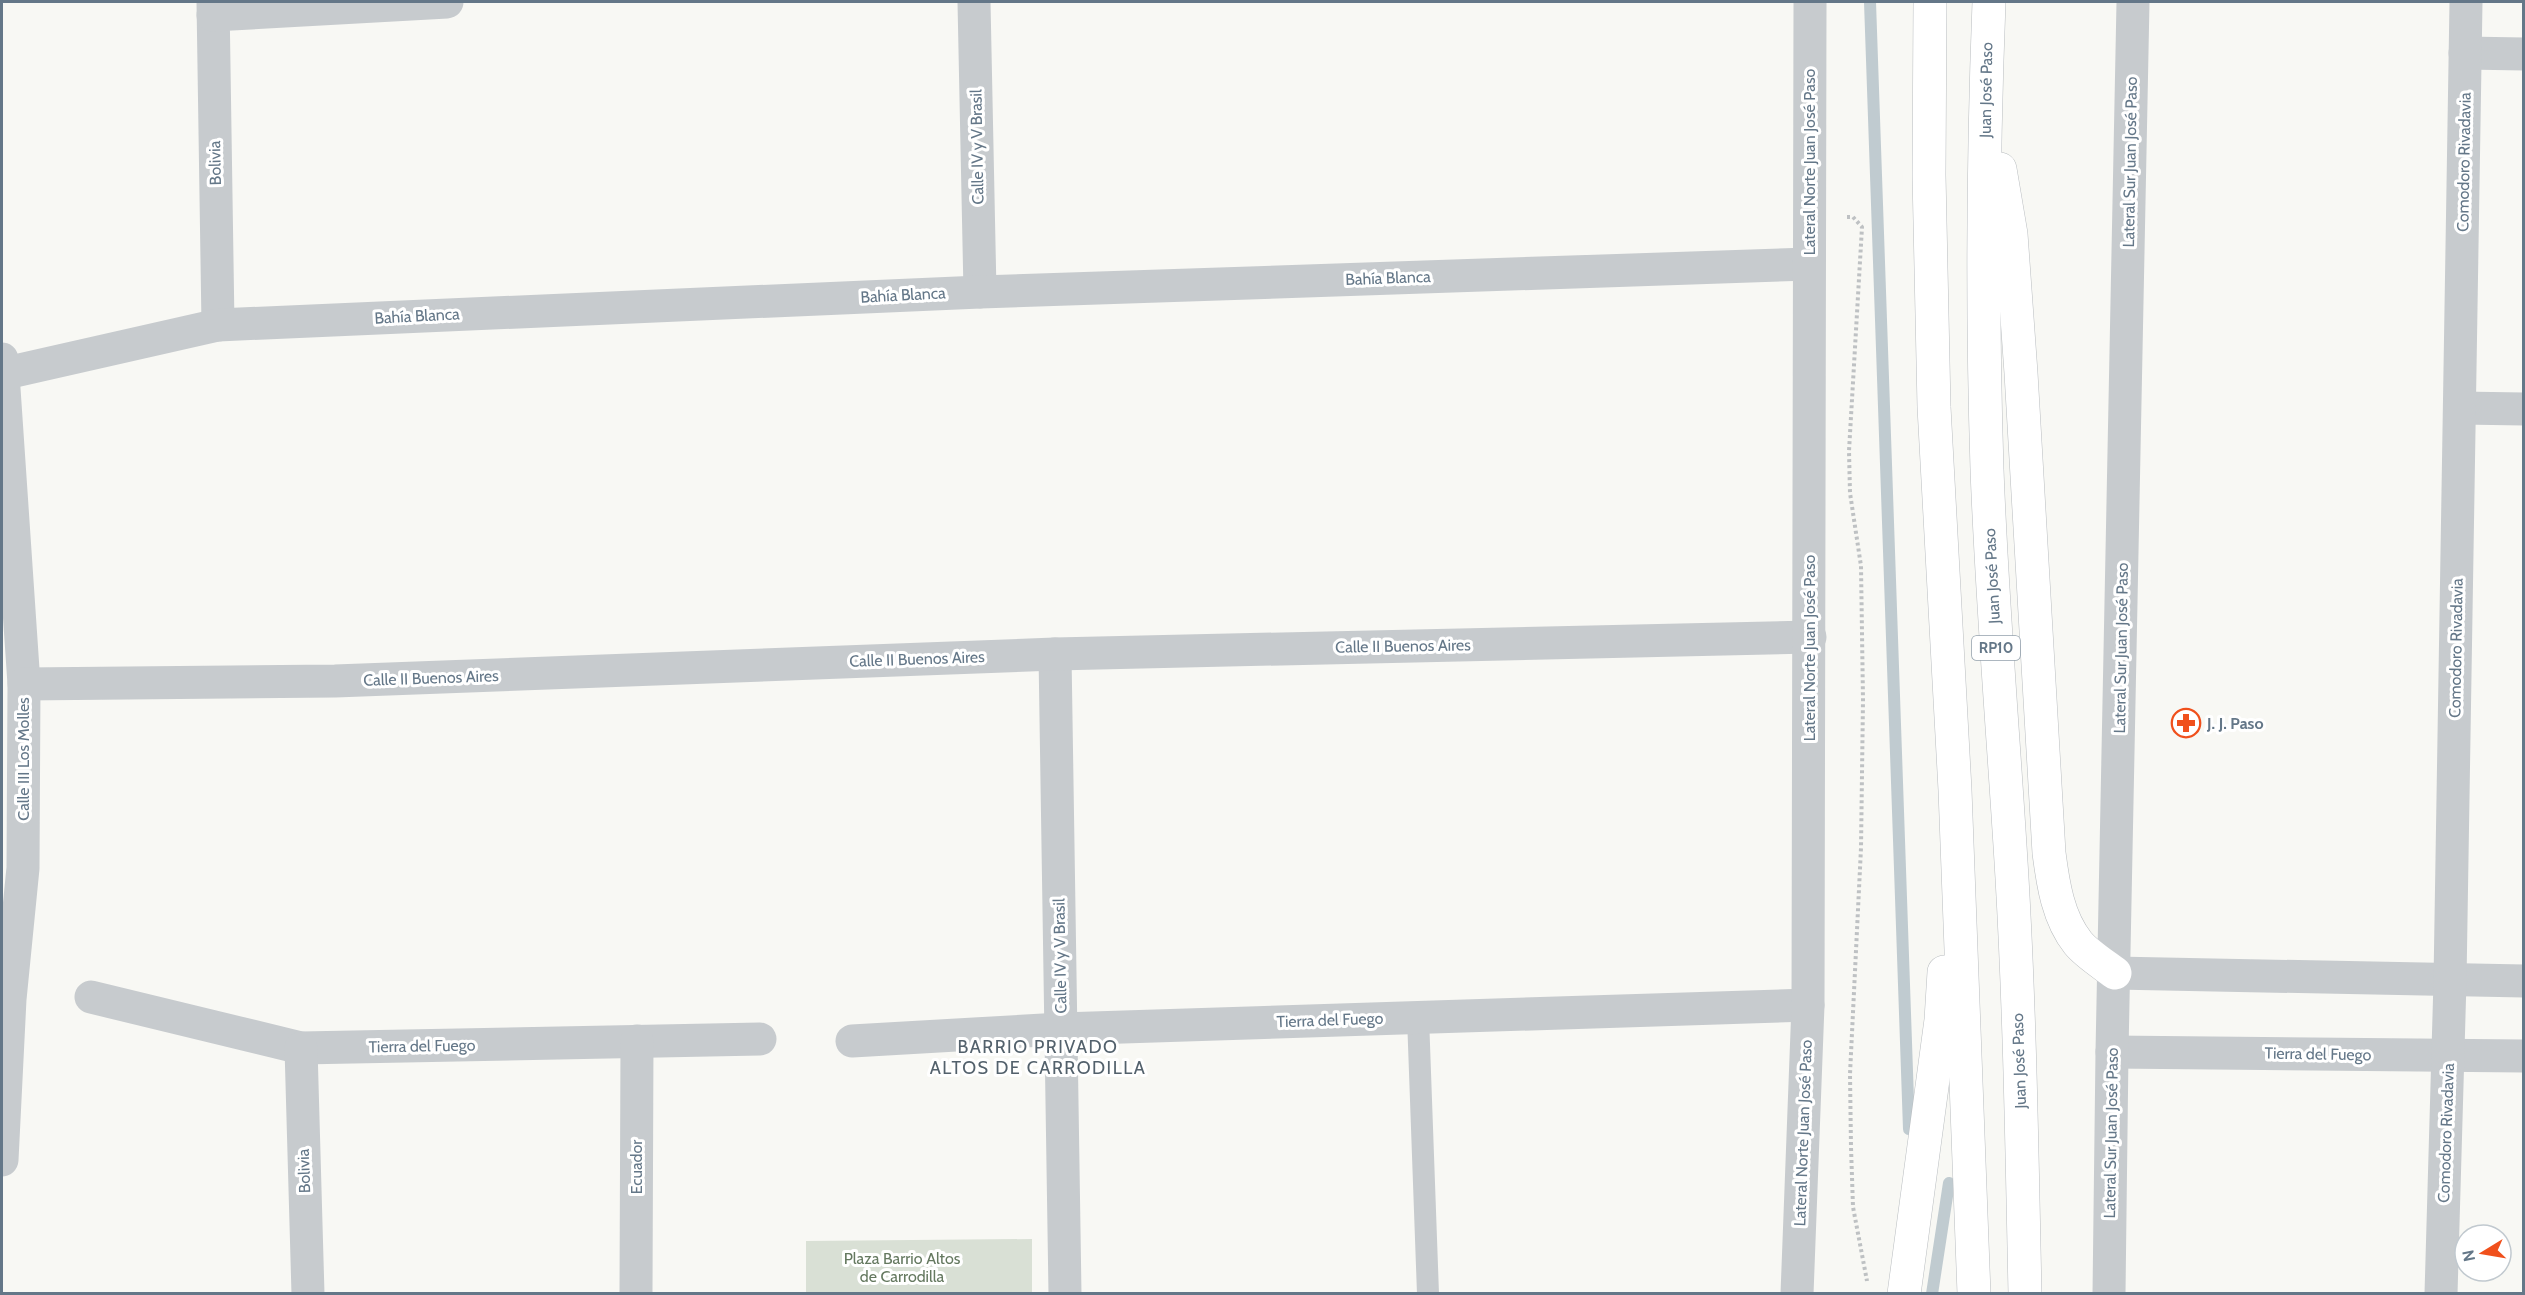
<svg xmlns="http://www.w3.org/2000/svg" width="2525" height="1295" font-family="Cabin,sans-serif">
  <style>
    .green { fill: #d9e0d5 }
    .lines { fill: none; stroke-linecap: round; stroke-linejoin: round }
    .stream { stroke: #c0cbd0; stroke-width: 12 }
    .highway-casing { stroke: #b9bdc0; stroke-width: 34 }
    .path { stroke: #bec1c3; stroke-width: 4; stroke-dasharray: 3 3; stroke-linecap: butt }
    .lane { stroke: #c7cbce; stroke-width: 22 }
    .street { stroke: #c7cbce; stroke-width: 33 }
    .highway { stroke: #fff; stroke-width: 33 }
    .labels { text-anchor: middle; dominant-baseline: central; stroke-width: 6; stroke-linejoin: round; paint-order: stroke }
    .shield { fill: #fff; stroke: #92a0ac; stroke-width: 1.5 }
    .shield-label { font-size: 15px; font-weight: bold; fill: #647788 }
    .street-label { font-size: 16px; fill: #647788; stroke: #fff }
    .poi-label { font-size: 16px; font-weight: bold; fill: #647788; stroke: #fff; text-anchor: start }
    .park-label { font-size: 16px; fill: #657960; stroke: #fff }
    .neighbourhood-label { font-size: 18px; letter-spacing: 1.5px; fill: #53616c; stroke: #fff }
  </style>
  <rect width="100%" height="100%" fill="#f8f8f4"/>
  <!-- green -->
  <path class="green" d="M1032,1239V1293H806V1241Z"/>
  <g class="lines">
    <!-- stream -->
    <g class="stream">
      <path d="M1870,2L1909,1129"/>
      <path d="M1932,1294L1949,1183"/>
    </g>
    <!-- highway casing -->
    <g class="highway-casing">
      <g id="highway">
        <path d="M1930,2L1929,175L1934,407L1955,790L1974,1294"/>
        <path d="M1989,2C1983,157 1982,313 1987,469C1992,606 2004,742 2012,878C2020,1016 2022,1155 2025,1294"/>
        <path d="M2000,169L2011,234L2021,373L2049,853C2053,884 2058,918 2078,943C2087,954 2103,964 2115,973"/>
        <path d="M1904,1294L1941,1020L1944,972"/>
      </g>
    </g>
    <!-- path -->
    <path class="path" d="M1847,217H1853L1862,227L1849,451L1850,493L1861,566L1863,700L1861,848L1850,1074L1851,1147L1853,1207L1867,1281"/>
    <!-- lane -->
    <path class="lane" d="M1418,1017L1428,1294"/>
    <!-- street -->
    <g class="street">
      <path d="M213,2L218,325"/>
      <path d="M974,2L980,292"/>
      <path d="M213,15L447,2"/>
      <path d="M2465,53L2524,54"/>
      <path d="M2,359L24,684L23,868L10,999L2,1160"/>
      <path d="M2,374L218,325L980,292L1809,264"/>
      <path d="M2460,408L2524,409"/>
      <path d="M1055,654L1065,1294"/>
      <path d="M24,684L335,681L1055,654L1810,637"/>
      <path d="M2115,973L2524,981"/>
      <path d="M91,997L301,1048L760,1039"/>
      <path d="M852,1041L1061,1029L1808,1005"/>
      <path d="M301,1048L308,1294"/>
      <path d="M2112,1052L2524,1056"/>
      <path d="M636,1294L637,1041"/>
      <path d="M1797,1294L1808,1005L1810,2"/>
      <path d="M2109,1294L2112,1052L2133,2"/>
      <path d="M2441,1294L2450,981L2466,2"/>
    </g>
    <!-- highway -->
    <use href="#highway" class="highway"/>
  </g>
  <!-- icons -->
  <defs>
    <g id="pharmacy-ring" transform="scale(1.5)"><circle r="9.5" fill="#fff" stroke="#f0501c" stroke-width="1.5"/><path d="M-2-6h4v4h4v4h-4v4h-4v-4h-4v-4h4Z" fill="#f0501c"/></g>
  </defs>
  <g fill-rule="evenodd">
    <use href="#pharmacy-ring" x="2186" y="723"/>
  </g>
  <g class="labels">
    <!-- shield labels -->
    <rect class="shield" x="1972" y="636" width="48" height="24" rx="4.5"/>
    <g class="shield-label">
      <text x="1996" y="648">RP10</text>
    </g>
    <!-- street labels -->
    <g class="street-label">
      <text transform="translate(1986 90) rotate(-89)">Juan José Paso</text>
      <text transform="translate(977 147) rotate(-91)">Calle IV y V Brasil</text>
      <text transform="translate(1809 162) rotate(-90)">Lateral Norte Juan José Paso</text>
      <text transform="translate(2130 162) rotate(-89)">Lateral Sur Juan José Paso</text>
      <text transform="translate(2464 162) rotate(-89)">Comodoro Rivadavia</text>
      <text transform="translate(215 163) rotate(-91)">Bolivia</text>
      <text transform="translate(1388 278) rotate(-2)">Bahía Blanca</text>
      <text transform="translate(903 295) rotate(-3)">Bahía Blanca</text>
      <text transform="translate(417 316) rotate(-3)">Bahía Blanca</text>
      <text transform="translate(1992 576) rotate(-93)">Juan José Paso</text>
      <text transform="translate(1403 646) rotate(-1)">Calle II Buenos Aires</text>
      <text transform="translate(1809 648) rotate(-90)">Lateral Norte Juan José Paso</text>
      <text transform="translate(2121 648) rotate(-89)">Lateral Sur Juan José Paso</text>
      <text transform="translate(2456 648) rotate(-89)">Comodoro Rivadavia</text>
      <text transform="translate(917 659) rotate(-2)">Calle II Buenos Aires</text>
      <text transform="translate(431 678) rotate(-2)">Calle II Buenos Aires</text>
      <text transform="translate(23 759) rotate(-90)">Calle III Los Molles</text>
      <text transform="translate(1060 956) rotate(-91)">Calle IV y V Brasil</text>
      <text transform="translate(1330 1020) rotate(-2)">Tierra del Fuego</text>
      <text transform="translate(422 1046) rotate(-1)">Tierra del Fuego</text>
      <text transform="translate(2318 1054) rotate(1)">Tierra del Fuego</text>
      <text transform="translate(2019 1061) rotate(-92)">Juan José Paso</text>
      <text transform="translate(1803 1133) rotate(-88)">Lateral Norte Juan José Paso</text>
      <text transform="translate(2111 1133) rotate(-89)">Lateral Sur Juan José Paso</text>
      <text transform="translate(2446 1133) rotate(-88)">Comodoro Rivadavia</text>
      <text transform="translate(636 1167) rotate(-90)">Ecuador</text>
      <text transform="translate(304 1171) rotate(-92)">Bolivia</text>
    </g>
    <!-- poi labels -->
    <g class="poi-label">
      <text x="2207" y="723">J. J. Paso</text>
    </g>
    <!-- park labels -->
    <g class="park-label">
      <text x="902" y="1258">Plaza Barrio Altos<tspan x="902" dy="18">de Carrodilla</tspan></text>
    </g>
    <!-- neighbourhood labels -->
    <g class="neighbourhood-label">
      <text x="1038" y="1047">BARRIO PRIVADO<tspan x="1038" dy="21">ALTOS DE CARRODILLA</tspan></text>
    </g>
  </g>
  <!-- border -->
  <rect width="2525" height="1295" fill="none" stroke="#647788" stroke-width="6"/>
  <!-- north arrow -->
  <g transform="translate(2483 1253) rotate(259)"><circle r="28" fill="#ffffff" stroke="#c1c9cf" stroke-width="1.5"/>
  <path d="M0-4.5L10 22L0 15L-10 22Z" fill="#f0501c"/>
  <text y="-9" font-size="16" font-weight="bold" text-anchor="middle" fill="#647788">N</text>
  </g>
</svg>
